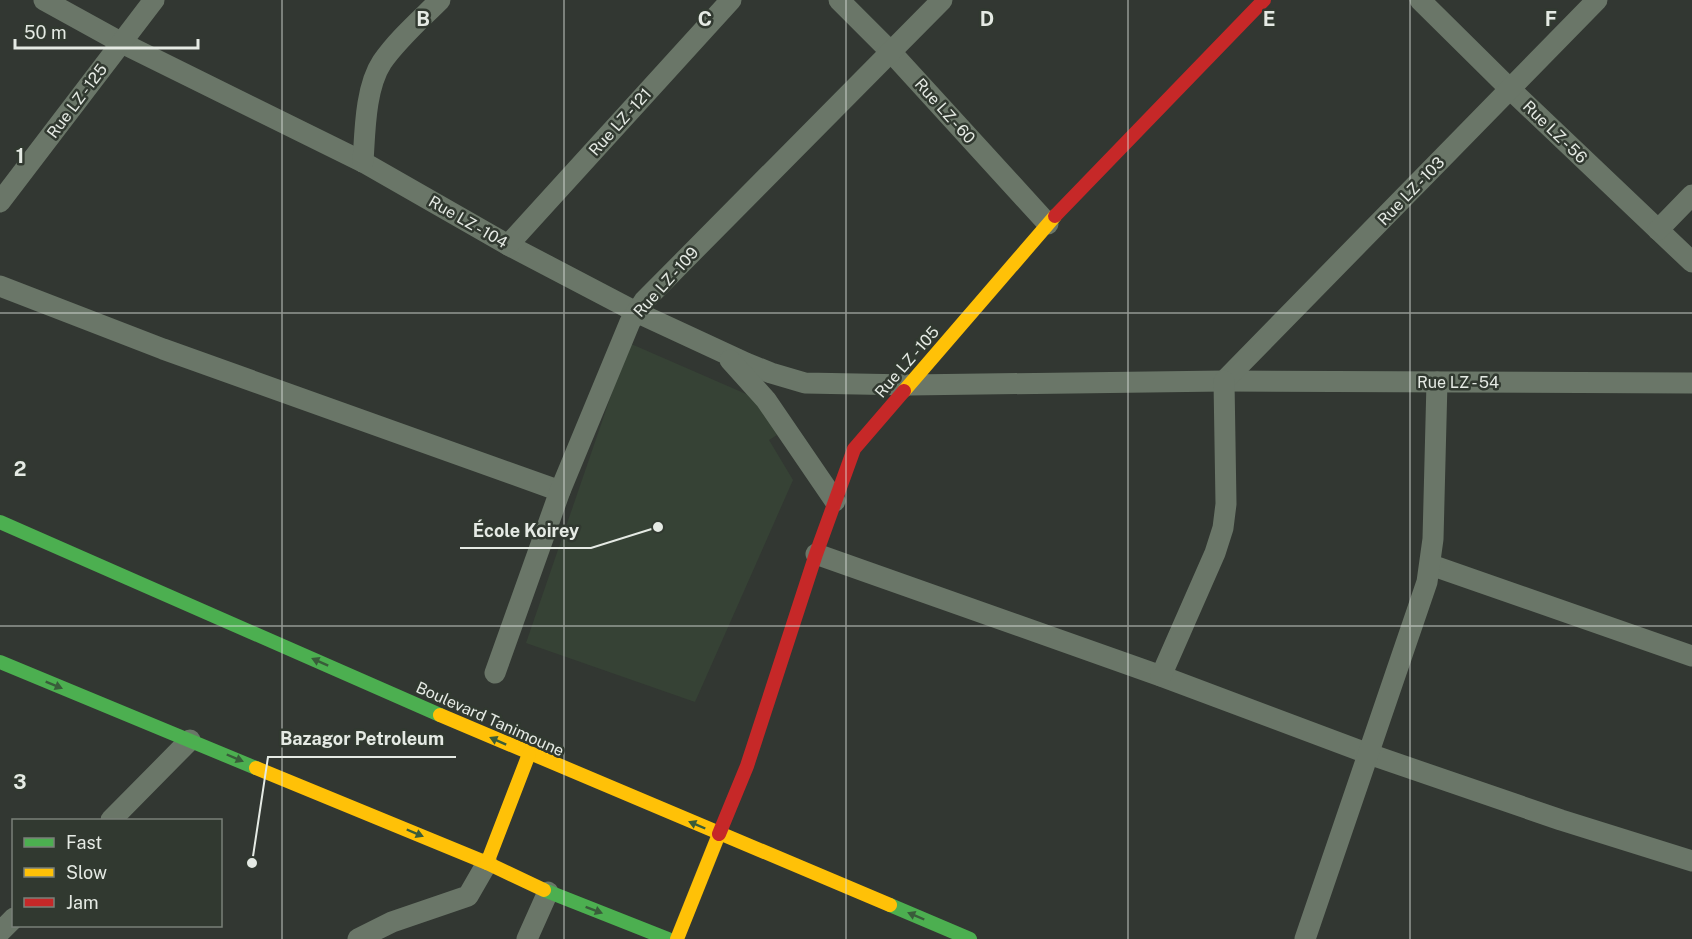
<svg xmlns="http://www.w3.org/2000/svg" width="1692" height="939" font-family="'Public Sans',sans-serif">
  <style>
    .built { fill: #364235 }
    .lines { fill: none; stroke-linecap: round; stroke-linejoin: round }
    .street { stroke: #6a7668; stroke-width: 21 }
    .fast { stroke: #4caf50; stroke-width: 14 }
    .slow { stroke: #ffc107; stroke-width: 14 }
    .jam { stroke: #c62828; stroke-width: 14 }
    .oneway { fill: #395c3a }
    .grid { fill: none; stroke: #e5eae4; stroke-width: 1.5; stroke-opacity: 0.55 }
    .labels { text-anchor: middle; dominant-baseline: central; stroke-width: 5; stroke-linejoin: round; paint-order: stroke }
    .street-label { font-size: 16px; fill: #e5eae4; stroke: #313930 }
    .grid-label { font-size: 20px; text-anchor: middle; font-weight: bold; fill: #e5eae4; stroke: #313930; stroke-width: 5; stroke-linejoin: round; paint-order: stroke }
    .leader { fill: none; stroke: #e5eae4; stroke-width: 2 }
    .callout-dot { fill: #e5eae4; stroke: #313930; stroke-width: 2 }
    .callout-label { font-size: 18px; text-anchor: middle; font-weight: bold; fill: #e5eae4; stroke: #313930; stroke-width: 5; stroke-linejoin: round; paint-order: stroke }
  </style>
  <rect width="100%" height="100%" fill="#323732"/>
  <!-- built -->
  <path class="built" d="M629,343L753,397L780,433L769,440L793,480L695,702L526,643Z"/>
  <g class="lines">
    <!-- street -->
    <g class="street">
      <path d="M44,0L122,43L363,162L508,245L636,312L746,363L771,373L805,383L909,385L1224,381L1692,383"/>
      <path d="M839,0L891,52L1048,224"/>
      <path d="M1420,0L1510,89L1692,262"/>
      <path d="M363,162C365,132 365,88 382,62C398,39 420,20 440,0"/>
      <path d="M0,202L154,0"/>
      <path d="M1658,230L1692,195"/>
      <path d="M508,245L731,0"/>
      <path d="M0,286L163,349L560,491"/>
      <path d="M730,360L766,400L835,501"/>
      <path d="M1224,381L1597,0"/>
      <path d="M816,554L1161,676L1369,754L1561,820L1692,861"/>
      <path d="M1431,565L1692,656"/>
      <path d="M495,673L560,491L630,322L644,301L942,0"/>
      <path d="M1161,676L1215,553L1223,528L1226,504L1224,381"/>
      <path d="M111,820L190,740"/>
      <path d="M0,932L14,918"/>
      <path d="M358,939L392,922L468,896L487,863"/>
      <path d="M527,939L548,892"/>
      <path d="M1305,939L1427,582L1433,539L1437,382"/>
    </g>
    <!-- fast -->
    <g class="fast">
      <path d="M0,522L440,715"/>
      <path d="M0,662L256,768"/>
      <path d="M544,890L668,939"/>
      <path d="M890,905L970,939"/>
    </g>
    <!-- slow -->
    <g class="slow">
      <path d="M904,391L1055,216"/>
      <path d="M440,715L890,905"/>
      <path d="M256,768L487,863L544,890"/>
      <path d="M487,863L529,754"/>
      <path d="M677,939L719,834"/>
    </g>
    <!-- jam -->
    <g class="jam">
      <path d="M1055,216L1264,0"/>
      <path d="M719,834L747,766L816,554L854,449L904,391"/>
    </g>
  </g>
  <!-- one-way arrows -->
  <defs><path id="oneway-solid" d="M-6-.8H1V-3.2L6.5 0L1 3.2V.8H-6Z" transform="scale(1.5)"/></defs>
  <g class="oneway">
    <use href="#oneway-solid" transform="translate(320 662) rotate(-156)"/>
    <use href="#oneway-solid" transform="translate(54 685) rotate(22)"/>
    <use href="#oneway-solid" transform="translate(498 741) rotate(-156)"/>
    <use href="#oneway-solid" transform="translate(235 758) rotate(23)"/>
    <use href="#oneway-solid" transform="translate(697 825) rotate(-157)"/>
    <use href="#oneway-solid" transform="translate(415 833) rotate(23)"/>
    <use href="#oneway-solid" transform="translate(594 910) rotate(21)"/>
    <use href="#oneway-solid" transform="translate(916 916) rotate(-157)"/>
  </g>
  <!-- grid -->
  <path class="grid" d="M282,0V939M564,0V939M846,0V939M1128,0V939M1410,0V939M0,313H1692M0,626H1692"/>
  <g class="labels">
    <!-- street labels -->
    <g class="street-label">
      <text transform="translate(77 101) rotate(-53)">Rue LZ - 125</text>
      <text transform="translate(945 111) rotate(48)">Rue LZ - 60</text>
      <text transform="translate(620 122) rotate(-48)">Rue LZ - 121</text>
      <text transform="translate(1555 132) rotate(44)">Rue LZ - 56</text>
      <text transform="translate(1411 191) rotate(-46)">Rue LZ - 103</text>
      <text transform="translate(468 222) rotate(30)">Rue LZ - 104</text>
      <text transform="translate(666 282) rotate(-48)">Rue LZ - 109</text>
      <text transform="translate(907 362) rotate(-49)">Rue LZ - 105</text>
      <text x="1458" y="382">Rue LZ - 54</text>
      <text transform="translate(490 719) rotate(24)">Boulevard Tanimoune</text>
    </g>
  </g>
  <g class="grid-label">
    <text x="423" y="26">B</text>
    <text x="705" y="26">C</text>
    <text x="987" y="26">D</text>
    <text x="1269" y="26">E</text>
    <text x="1551" y="26">F</text>
    <text x="20" y="163">1</text>
    <text x="20" y="476">2</text>
    <text x="20" y="789">3</text>
  </g>
  <!-- callouts -->
  <path class="leader" d="M658 527L591 548H460M252 863L268 757H456"/>
  <g class="callout-dot">
    <circle cx="658" cy="527" r="6"/>
    <circle cx="252" cy="863" r="6"/>
  </g>
  <g class="callout-label">
    <text x="526" y="537">École Koirey</text>
    <text x="362" y="745">Bazagor Petroleum</text>
  </g>
  <!-- legend -->
  <rect x="12" y="819" width="210" height="108" fill="#313930" stroke="#798078" stroke-width="1.5"/>
  <rect x="24" y="838" width="30" height="9" fill="#4caf50" stroke="#798078" stroke-width="1.5"/>
  <text x="66" y="849" font-size="18" fill="#e5eae4">Fast</text>
  <rect x="24" y="868" width="30" height="9" fill="#ffc107" stroke="#798078" stroke-width="1.5"/>
  <text x="66" y="879" font-size="18" fill="#e5eae4">Slow</text>
  <rect x="24" y="898" width="30" height="9" fill="#c62828" stroke="#798078" stroke-width="1.5"/>
  <text x="66" y="909" font-size="18" fill="#e5eae4">Jam</text>
  <!-- scale -->
  <path d="M15 39v9h183v-9" fill="none" stroke="#e5eae4" stroke-width="3"/>
  <text x="24" y="39" font-size="18" fill="#e5eae4" stroke="#313930" stroke-width="4.5" paint-order="stroke">50 m</text>
</svg>
